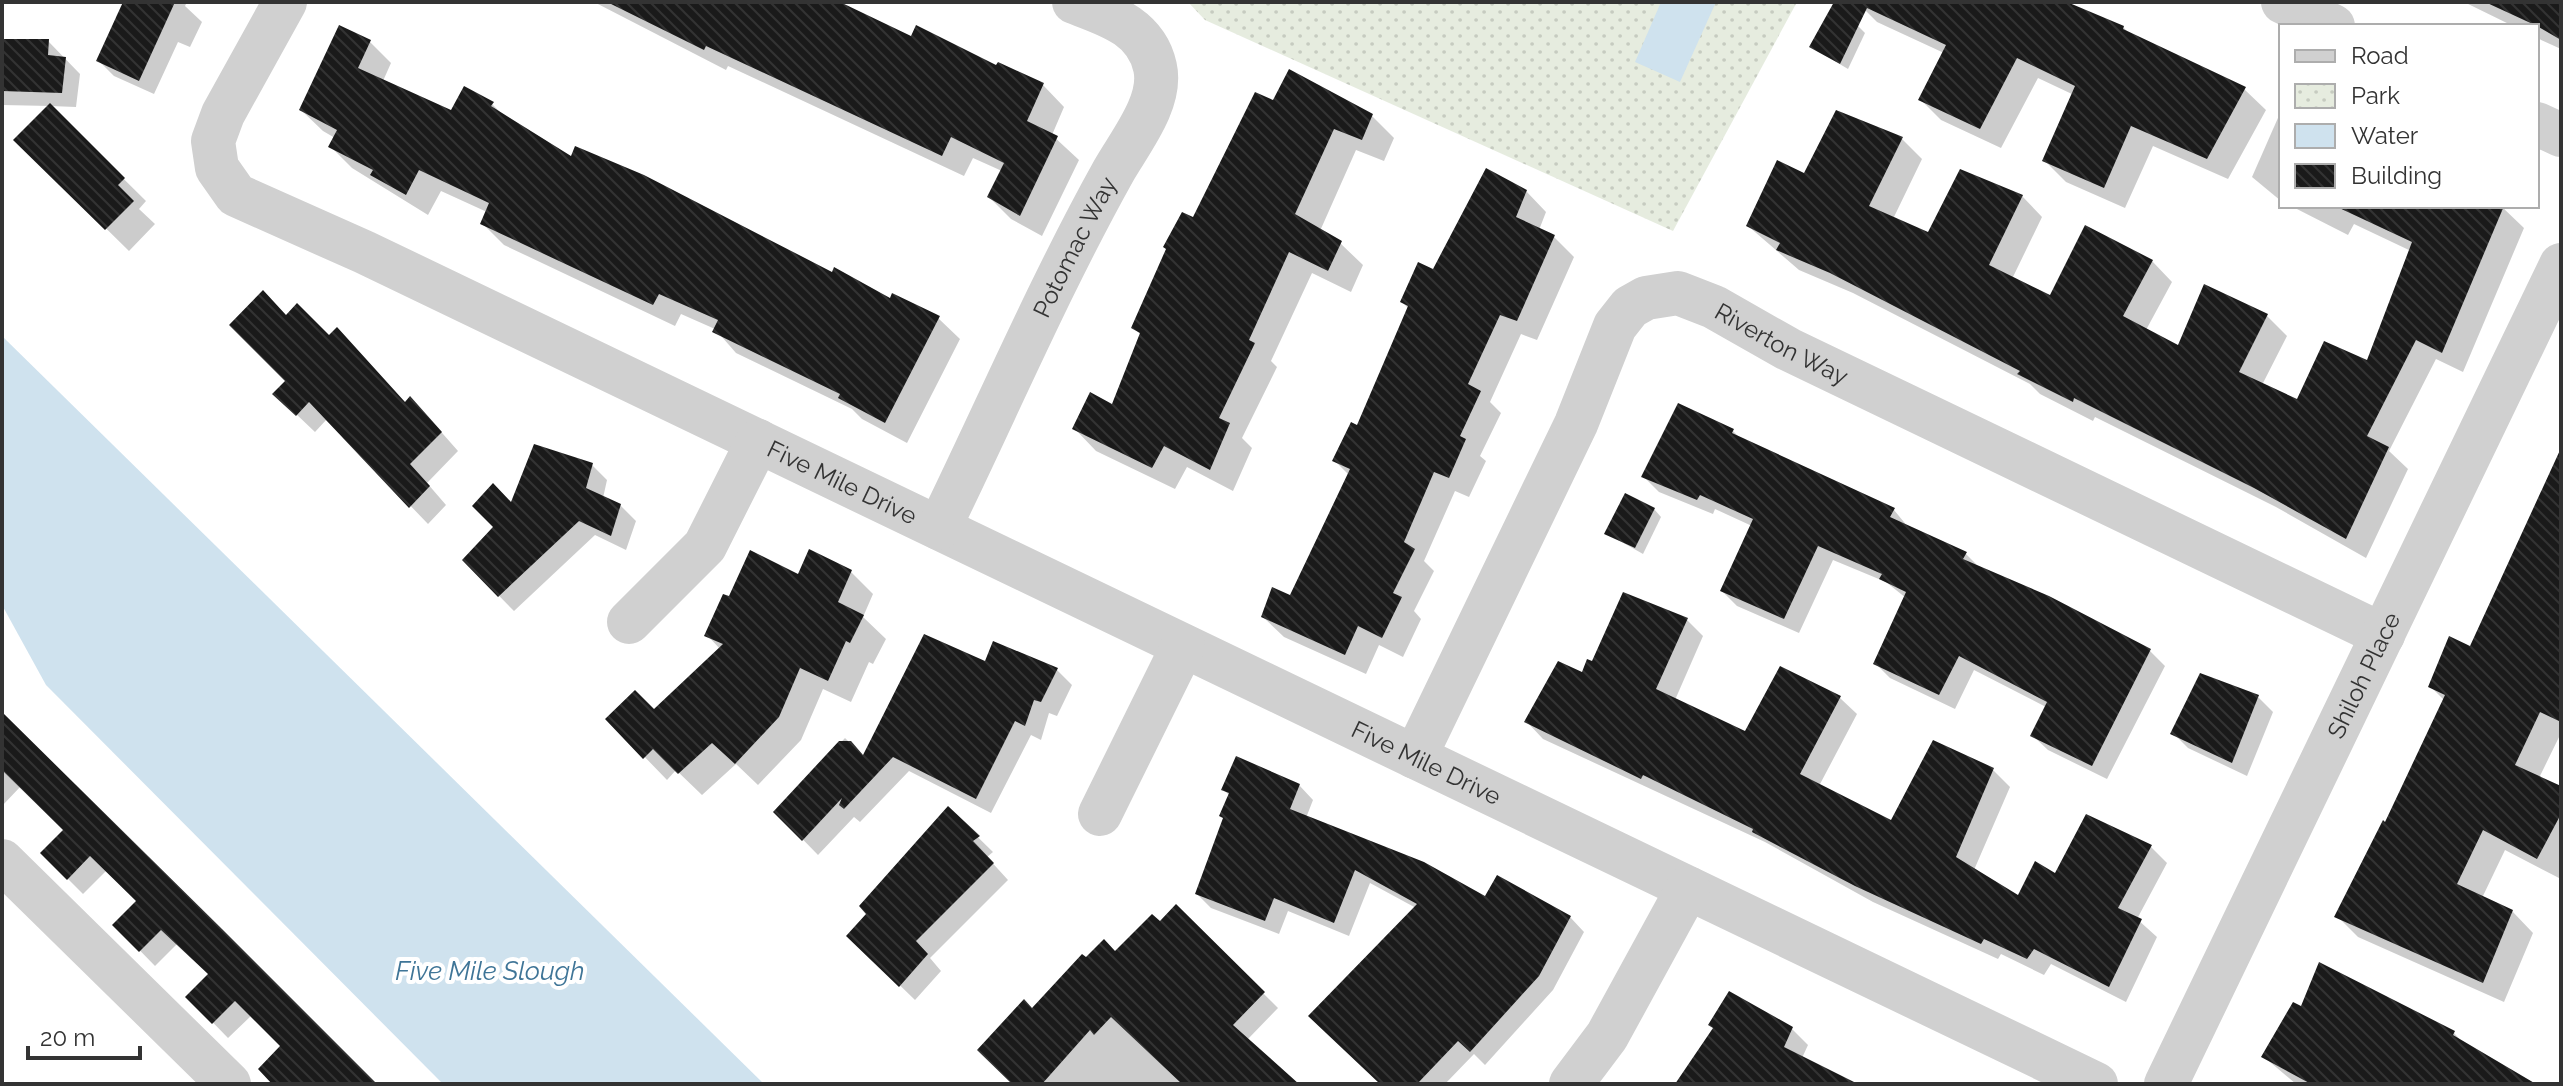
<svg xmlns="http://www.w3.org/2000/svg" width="2563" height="1086" font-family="Raleway,sans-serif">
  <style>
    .park { fill: url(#park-dots) }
    .water { fill: #cfe2ee }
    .shadow { fill: #0003 }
    .building { fill: url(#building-back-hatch) }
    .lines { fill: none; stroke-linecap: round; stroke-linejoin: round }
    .street { stroke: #d0d0d0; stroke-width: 44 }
    .labels { text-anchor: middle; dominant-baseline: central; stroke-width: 8; stroke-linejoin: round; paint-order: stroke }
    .street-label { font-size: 24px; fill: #333; stroke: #fff }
    .water-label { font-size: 26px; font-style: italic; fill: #3f7597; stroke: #fff }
  </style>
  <defs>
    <pattern id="park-dots" width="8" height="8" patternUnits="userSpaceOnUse" patternTransform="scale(2)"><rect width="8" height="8" fill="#e6ecdf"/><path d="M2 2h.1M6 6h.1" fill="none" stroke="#c6cbc0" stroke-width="1.8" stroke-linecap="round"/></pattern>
    <pattern id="building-back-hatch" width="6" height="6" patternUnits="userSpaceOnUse" patternTransform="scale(2)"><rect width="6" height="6" fill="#1a1a1a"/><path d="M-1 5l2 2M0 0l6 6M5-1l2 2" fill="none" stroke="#333"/></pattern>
  </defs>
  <rect width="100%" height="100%" fill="#fff"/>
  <!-- park -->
  <path class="park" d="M1188,2H1797L1673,231L1205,20Z"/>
  <!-- water -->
  <g class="water">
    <path d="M1661,2H1716L1680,82L1635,62Z"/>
    <path d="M2,336L764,1084H443L46,685L2,605Z"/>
  </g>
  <!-- shadow -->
  <g class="shadow">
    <path d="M124,2H187L185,6L202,22L190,47L178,42L154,94L114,76L99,61Z"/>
    <path d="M594,2H835L911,38L1043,85L1064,107L1052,135L1079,160L1042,236L1011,219L989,197L1002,171L973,158L964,176L728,66L726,70Z"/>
    <path d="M1857,2H2058L2123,27L2132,36L2244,89L2266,110L2228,179L2153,146L2125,208L2066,182L2044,160L2074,95L2038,78L2001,148L1941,120L1920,99L1944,53L1877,22Z"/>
    <path d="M2464,2H2561V49L2537,38V26H2513Z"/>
    <path d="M1858,26L1865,33L1848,69L1811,47Z"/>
    <path d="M2,41H48L80,74L76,107L50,106L146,201L139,209L155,224L129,251L16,140L50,106L2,105Z"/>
    <path d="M369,41L391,63L383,81L452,113L492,104L507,119L572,159L891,300L938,318L960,339L907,443L862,419L852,409L736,353L715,329L681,314L675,326L504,245L482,223L487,212L441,191L428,215L352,168L330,146L335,138L323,131L301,110Z"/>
    <path d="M1274,103L1372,116L1394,138L1384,161L1356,150L1320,231L1340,243L1363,265L1351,292L1312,273L1271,361L1277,367L1242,438L1252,448L1233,491L1187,467L1175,489L1096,451L1074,428L1113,406L1141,335L1134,328L1194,220Z"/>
    <path d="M2281,111V201L2252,177Z"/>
    <path d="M1902,139L1922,159L1893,219L1929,235L2022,196L2042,217L2012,279L2051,298L2152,261L2172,282L2146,330L2178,347L2267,316L2287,336L2262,385L2298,401L2368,363L2411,251L2354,224L2348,235L2291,206H2501L2524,228L2463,372L2436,359L2389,451L2408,469L2366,558L2276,507L2095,417L2093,421L2040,394L2030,384L1853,293L1799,270L1748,226L1804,176Z"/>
    <path d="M1526,191L1546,212L1539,230L1554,237L1574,257L1537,340L1521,334L1490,402L1501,413L1480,456L1486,461L1469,497L1455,491L1424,561L1434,571L1414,611L1421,619L1403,657L1379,645L1366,674L1284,637L1263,617L1291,597L1349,475L1334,460L1358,427L1409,309L1402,302Z"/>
    <path d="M287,317L329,338L406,404L428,417L458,451L427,483L446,505L428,524L327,419L315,432L275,394L288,381Z"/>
    <path d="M1733,431L1741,439L1894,510L1908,527L1965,553L1980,568L2150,651L2165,666L2107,779L2048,750L2032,735L2046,707L1974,670L1955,709L1890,678L1875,663L1906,598L1886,582L1833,560L1799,633L1737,606L1722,591L1752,526L1715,509L1713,514L1659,492L1644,477Z"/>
    <path d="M2561,451V733L2539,778L2561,789V874L2559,878L2505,850L2482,898L2512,911L2533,933L2504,1002L2358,937L2337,916L2386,824L2445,701L2430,686L2471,649Z"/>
    <path d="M592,465L607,480L603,498L620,505L636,521L626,550L595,535L514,611L464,560L512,505Z"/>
    <path d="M1654,509L1661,517L1643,554L1606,533Z"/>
    <path d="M850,571L873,594L863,617L886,639L873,664L869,662L851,702L823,689L801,740L758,785L736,764L702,795L676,770L667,780L608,719L654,712L720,649L707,635L730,598L799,577Z"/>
    <path d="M1687,620L1703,636L1675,700L1746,734L1781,668L1840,698L1857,714L1819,786L1891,822L1934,742L1993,770L2010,787L1974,870L2019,898L2056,875L2150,846L2167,863L2137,919L2157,937L2126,1002L2051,964L2044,975L2001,954L1998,959L1873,902L1765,842L1543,739L1527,722L1592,664Z"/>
    <path d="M986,664L1057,670L1072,685L1057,716L1049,713L1041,740L1031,735L991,813L909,771L860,822L854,817L818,855L776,812L845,738L864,757Z"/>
    <path d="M2201,676L2258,697L2273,712L2247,776L2188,748L2173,733Z"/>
    <path d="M2,714L375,1084H275L283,1046L252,1015L228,1038L188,997L210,974L178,943L155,966L115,925L138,901L107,870L83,894L42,853L66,830L21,786L2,806Z"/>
    <path d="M1299,785L1313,800L1306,818L1486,899L1570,917L1584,932L1553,990L1485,1065L1474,1054L1445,1084H1382L1416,908L1370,883L1349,936L1288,911L1279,934L1211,908L1197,894L1225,819L1230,796L1223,789Z"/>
    <path d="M949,809L993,852L987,857L1008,880L930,958L941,971L915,1000L849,936Z"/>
    <path d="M1176,907L1278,1008L1247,1040L1296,1084H1014L1032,1010L1086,960L1116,953L1160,924Z"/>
    <path d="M2302,1009L2454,1033L2464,1044L2532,1084H2296L2264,1057Z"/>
    <path d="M1792,1029L1808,1045L1802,1058L1850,1084H1678Z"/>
  </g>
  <!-- building -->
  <g class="building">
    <path d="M123,2H175L139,81L96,61Z"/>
    <path d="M607,2H840L911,36L916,25L996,65L998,62L1044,83L1027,121L1058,136L1020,216L987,197L1004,163L951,137L942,156L706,46L704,50Z"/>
    <path d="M1834,2H2067L2124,26L2123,29L2246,87L2207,159L2131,126L2104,188L2042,161L2075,86L2017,58L1980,129L1918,100L1946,45L1867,8L1840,64L1809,47Z"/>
    <path d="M2485,2H2561V40L2537,26Z"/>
    <path d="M339,25L371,40L358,68L451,110L464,86L494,102L491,106L571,156L575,146L644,175L832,272L834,267L890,298L892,293L940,316L885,423L838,398L840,394L712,332L718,320L659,294L653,305L480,224L489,203L419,170L406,195L370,175L373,170L328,147L337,130L299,110Z"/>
    <path d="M2,39H49L48,55L66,57L62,93L2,91Z"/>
    <path d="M1289,69L1373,114L1362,140L1334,129L1295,214L1342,241L1328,271L1289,252L1249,340L1255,343L1219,418L1230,423L1210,470L1164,446L1152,468L1072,429L1090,392L1112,404L1140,333L1131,328L1166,249L1163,247L1182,212L1193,217L1255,92L1273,100Z"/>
    <path d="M50,103L125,178L118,185L134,201L105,230L13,140Z"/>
    <path d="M1836,110L1903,137L1869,206L1928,232L1960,169L2023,195L1989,265L2050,295L2085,225L2153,260L2123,316L2178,345L2204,284L2268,314L2239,372L2297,399L2324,341L2367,360L2412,242L2335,206H2504L2442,353L2416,340L2367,436L2389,447L2346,539L2254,488L2074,398L2073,402L2017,374L2020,371L1830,273L1776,250L1780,243L1746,226L1777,160L1804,173Z"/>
    <path d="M1486,168L1527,190L1516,217L1555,235L1517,321L1500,315L1468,384L1481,391L1460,436L1466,439L1449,478L1434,472L1404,542L1415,549L1393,593L1402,597L1382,638L1358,626L1345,655L1261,617L1272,587L1290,595L1350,469L1332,461L1351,422L1357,425L1408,306L1400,302L1418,262L1433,269Z"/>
    <path d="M263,290L286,315L297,303L329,335L337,327L405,402L410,396L442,432L410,464L430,486L409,508L309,402L296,416L272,394L285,381L229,325Z"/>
    <path d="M1678,403L1734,429L1732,433L1895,508L1890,517L1967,552L1963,559L2049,596L2151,649L2092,766L2030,736L2047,702L1959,656L1939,695L1873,664L1906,592L1879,579L1882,574L1818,546L1784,619L1720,591L1753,519L1700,495L1697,500L1641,477Z"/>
    <path d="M534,444L593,463L586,488L621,504L611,536L579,521L498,597L462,560L493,527L472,506L493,483L511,502Z"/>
    <path d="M2561,448V722L2540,712L2515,765L2561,786V814L2537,859L2483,830L2457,884L2513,910L2483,983L2334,917L2383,820L2385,822L2445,695L2428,687L2449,636L2470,646Z"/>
    <path d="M1625,493L1655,508L1635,548L1604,534Z"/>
    <path d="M809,549L852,570L838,602L864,615L850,643L846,641L828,681L800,668L779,717L735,764L712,743L678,774L653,749L643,759L605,719L635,690L654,709L723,644L704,636L723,594L729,596L750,550L798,574Z"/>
    <path d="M1623,592L1688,618L1656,689L1745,731L1780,666L1841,696L1800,774L1891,820L1933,740L1994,768L1956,857L2018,895L2035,861L2055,873L2086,814L2152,845L2118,908L2142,919L2109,987L2034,949L2027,959L1984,939L1981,944L1855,886L1752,832L1753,829L1643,775L1641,779L1524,722L1558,661L1582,672L1587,659L1592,661Z"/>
    <path d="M924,634L985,661L993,641L1058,668L1041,702L1034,700L1025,726L1015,721L976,799L893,757L844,809L839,805L842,798L802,841L773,812L839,741H851L863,755Z"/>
    <path d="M2200,673L2259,695L2232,763L2170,734Z"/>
    <path d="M2,712L222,929L377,1084H272L258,1069L280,1046L235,1001L212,1024L185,997L208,974L161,930L139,952L112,925L136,901L90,856L67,880L40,853L63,830L2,770Z"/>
    <path d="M1236,756L1300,784L1290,809L1424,862L1485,896L1497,875L1571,916L1539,976L1470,1052L1458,1041L1417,1084H1380L1308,1016L1417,904L1355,870L1334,923L1274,898L1265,921L1195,894L1223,818L1219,816L1229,793L1221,790Z"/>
    <path d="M948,806L980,836L973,841L994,863L916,941L928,954L899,987L846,936L866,914L859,906Z"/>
    <path d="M1176,904L1265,992L1233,1025L1299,1084H1182L1111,1017L1094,1035L1090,1030L1042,1084H1012L977,1050L1024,999L1032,1008L1082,954L1086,957L1104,939L1115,951L1152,914L1160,921Z"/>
    <path d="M2319,962L2455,1031L2453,1035L2536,1084H2311L2261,1057L2293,1002L2301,1006Z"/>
    <path d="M1729,991L1793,1027L1784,1047L1858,1084H1675L1713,1028L1708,1025Z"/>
  </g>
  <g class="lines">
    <!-- street -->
    <g class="street">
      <path id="s1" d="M285,2L223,114L213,141L217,168L236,195L364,252L2096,1084"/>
      <path d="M2283,2L2333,26"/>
      <path d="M2537,124L2561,135"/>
      <path id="s2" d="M939,528C997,409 1049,287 1113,172C1130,142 1163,102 1155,67C1146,26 1108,15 1074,2"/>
      <path d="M629,622L705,546L758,441"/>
      <path id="s3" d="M1415,757L1576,424L1615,326L1630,307L1646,298L1678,293L1714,307L1788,349L2383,635"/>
      <path d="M1100,814L1183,646"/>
      <path d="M2,861L229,1084"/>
      <path d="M1571,1084L1607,1036L1688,888"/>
      <path id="s4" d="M2166,1084L2561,265"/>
    </g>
  </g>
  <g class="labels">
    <!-- street labels -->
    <g class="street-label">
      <text stroke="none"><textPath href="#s2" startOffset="312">Potomac Way</textPath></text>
      <text stroke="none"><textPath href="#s3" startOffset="666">Riverton Way</textPath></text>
      <text stroke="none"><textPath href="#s1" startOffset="888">Five Mile Drive</textPath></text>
      <text stroke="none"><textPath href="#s4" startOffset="454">Shiloh Place</textPath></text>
      <text stroke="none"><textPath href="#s1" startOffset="1536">Five Mile Drive</textPath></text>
    </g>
    <!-- water labels -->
    <g class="water-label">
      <text x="490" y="971">Five Mile Slough</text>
    </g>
  </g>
  <!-- border -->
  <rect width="2563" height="1086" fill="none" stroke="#333333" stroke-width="8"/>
  <!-- legend -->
  <rect x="2279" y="24" width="260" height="184" fill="#ffffff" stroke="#adadad" stroke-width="2"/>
  <rect x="2295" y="50" width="40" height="12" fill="#d0d0d0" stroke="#adadad" stroke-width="2"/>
  <text x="2351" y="64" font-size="24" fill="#333333">Road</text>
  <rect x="2295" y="84" width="40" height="24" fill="url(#park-dots)" stroke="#adadad" stroke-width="2"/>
  <text x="2351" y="104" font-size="24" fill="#333333">Park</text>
  <rect x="2295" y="124" width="40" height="24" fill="#cfe2ee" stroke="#adadad" stroke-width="2"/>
  <text x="2351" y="144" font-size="24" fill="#333333">Water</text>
  <rect x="2295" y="164" width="40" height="24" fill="url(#building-back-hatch)" stroke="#adadad" stroke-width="2"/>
  <text x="2351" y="184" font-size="24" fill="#333333">Building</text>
  <!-- scale -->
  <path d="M28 1046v12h112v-12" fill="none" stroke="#333333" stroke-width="4"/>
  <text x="40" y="1046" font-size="24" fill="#333333" stroke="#ffffff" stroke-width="6" paint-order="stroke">20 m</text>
</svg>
